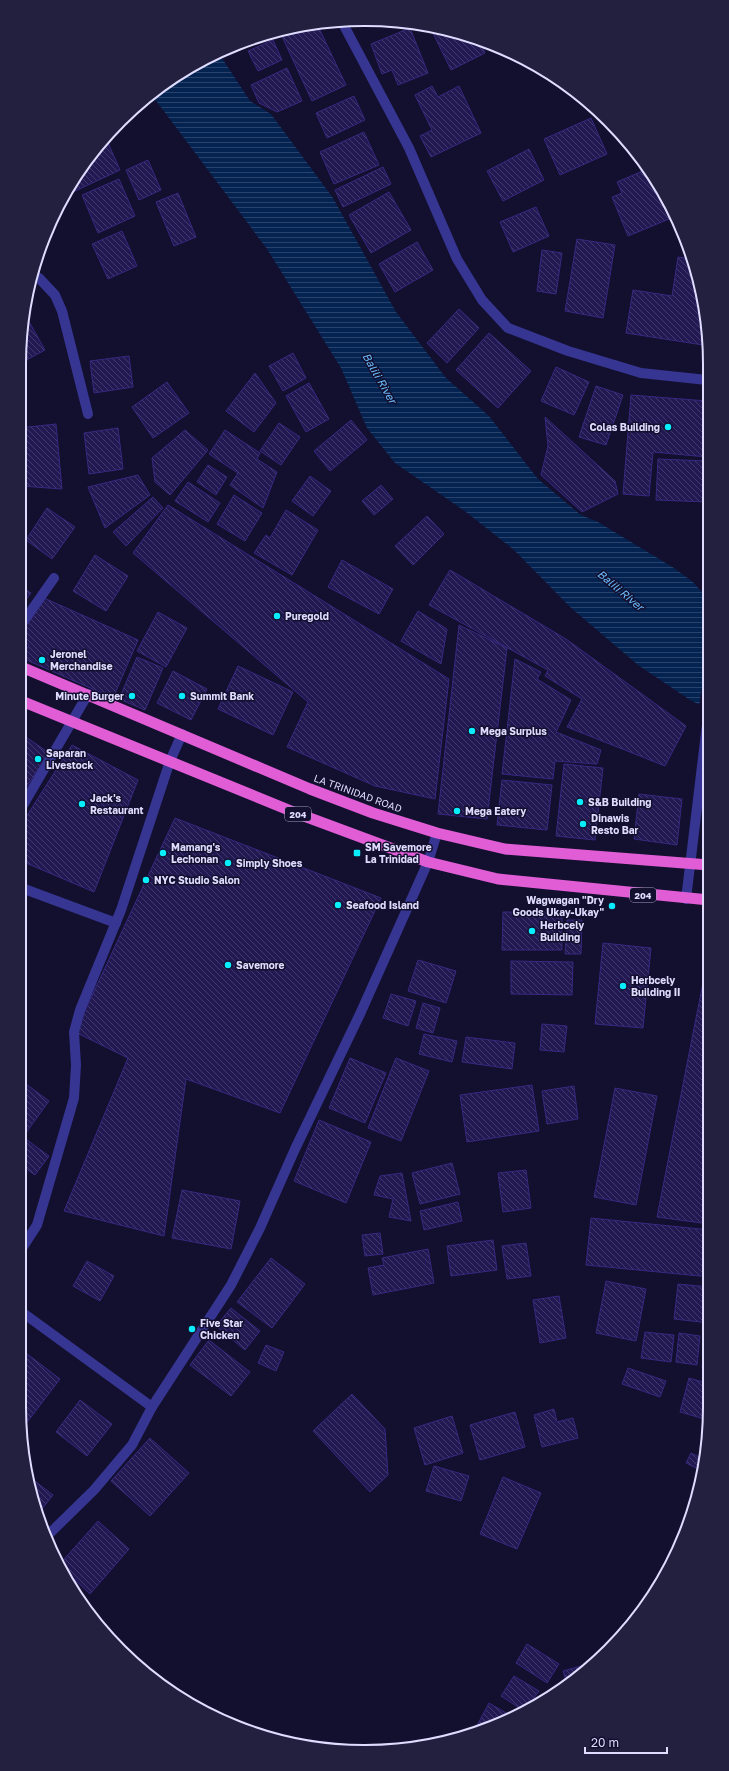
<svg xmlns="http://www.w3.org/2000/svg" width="729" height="1771" font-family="'Golos Text',sans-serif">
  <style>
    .water { fill: url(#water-rules) }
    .pier { fill: #130f2e }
    .building { fill: url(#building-back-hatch); stroke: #372880 }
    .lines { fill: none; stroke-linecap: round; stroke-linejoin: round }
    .service { stroke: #363592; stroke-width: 10 }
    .minor { stroke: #363592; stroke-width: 10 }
    .trunk { stroke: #e05dd6; stroke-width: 11 }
    .poi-dot { fill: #08eeff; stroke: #130f2e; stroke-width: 1.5 }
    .labels { text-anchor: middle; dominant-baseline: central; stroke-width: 3; stroke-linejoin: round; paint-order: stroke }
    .shield { fill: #130f2e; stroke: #a29ec0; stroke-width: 1 }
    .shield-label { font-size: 9px; font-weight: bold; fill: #dfdcff }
    .poi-label { font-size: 10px; font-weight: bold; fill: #dfdcff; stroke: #130f2e; text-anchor: start }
    .street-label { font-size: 10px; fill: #dfdcff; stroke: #130f2e }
    .water-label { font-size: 11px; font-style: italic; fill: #6abfff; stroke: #130f2e }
    .rim { fill: none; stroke: #dfdcff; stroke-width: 2 }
  </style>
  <defs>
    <pattern id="water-rules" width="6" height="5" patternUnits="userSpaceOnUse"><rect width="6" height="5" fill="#052351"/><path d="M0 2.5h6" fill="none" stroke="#29426b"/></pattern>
    <pattern id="building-back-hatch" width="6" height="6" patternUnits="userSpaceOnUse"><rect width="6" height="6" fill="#221952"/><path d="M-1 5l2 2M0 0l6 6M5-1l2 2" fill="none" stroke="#423a6c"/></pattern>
  </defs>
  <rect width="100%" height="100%" fill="#130f2e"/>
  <!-- water -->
  <path class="water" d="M218,52L250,101L271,114L333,198L396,312L446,378L489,416L538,479L581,515L598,522L674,568L693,582L708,599V709L690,700L638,665L570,607L514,550L466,512L395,463L367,428L341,368L267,249L151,94Z"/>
  <!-- pier -->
  <path class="pier" d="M708,645V711L699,707Z"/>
  <!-- building -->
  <g class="building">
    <path d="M356,20L369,21L358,26Z"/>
    <path d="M317,24L346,85L312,101L279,30Z"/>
    <path d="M430,27L475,37L478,39L485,53L451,70Z"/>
    <path d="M410,28L428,73L398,85L392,70L382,74L371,44Z"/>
    <path d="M268,33L244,45L243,43Z"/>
    <path d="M273,40L282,60L258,71L248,51Z"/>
    <path d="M287,68L302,101L277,112L259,103L251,85Z"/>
    <path d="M432,86L438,97L459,86L481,133L431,157L420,136L432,130L415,95Z"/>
    <path d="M354,96L365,120L327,138L316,113Z"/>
    <path d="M591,118L607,154L560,175L544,139Z"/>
    <path d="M364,132L379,165L334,184L320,152Z"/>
    <path d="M105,136L120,170L73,192L70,185Z"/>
    <path d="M529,149L544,180L503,201L487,171Z"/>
    <path d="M148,160L161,190L139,200L126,170Z"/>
    <path d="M383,167L391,184L343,207L335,190Z"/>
    <path d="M645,170L674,217L628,236L612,197L622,193L617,182Z"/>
    <path d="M119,179L135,216L98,233L82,195Z"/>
    <path d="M389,192L411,230L371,253L349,215Z"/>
    <path d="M178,193L196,237L174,246L156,202Z"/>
    <path d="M536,207L549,236L513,252L500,222Z"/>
    <path d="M122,231L137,266L108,279L92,244Z"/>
    <path d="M577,239L615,245L603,318L565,311Z"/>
    <path d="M417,242L433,270L395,292L379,264Z"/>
    <path d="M542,250L562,253L556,294L537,291Z"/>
    <path d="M678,257L691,259L707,319L703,345L626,333L633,290L672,296Z"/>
    <path d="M459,309L479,328L447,363L427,343Z"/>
    <path d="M27,318L45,350L19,364Z"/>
    <path d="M489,333L531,371L498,408L456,370Z"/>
    <path d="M293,353L306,378L283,391L269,366Z"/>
    <path d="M129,356L133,387L94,393L90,361Z"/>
    <path d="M556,367L589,382L574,415L541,401Z"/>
    <path d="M255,373L276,403L254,432L226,411Z"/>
    <path d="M167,382L189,413L153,438L132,407Z"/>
    <path d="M309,383L329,419L306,432L286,396Z"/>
    <path d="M596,386L623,395L606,445L579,437Z"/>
    <path d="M631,395L707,401V457L653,452L649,496L623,494Z"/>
    <path d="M545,417L615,481L618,494L582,512L541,475L548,446Z"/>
    <path d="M351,420L367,440L330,471L314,451Z"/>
    <path d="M279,423L300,437L281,465L260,451Z"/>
    <path d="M56,424L62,489L21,486L19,428Z"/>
    <path d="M118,428L123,469L89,474L84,433Z"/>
    <path d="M185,430L208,450L170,495L155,482L152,458Z"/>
    <path d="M225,430L260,453L257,459L277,472L263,508L230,485L238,473L209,454Z"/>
    <path d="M658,459L707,461L708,502L656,500Z"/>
    <path d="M208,465L227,477L216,495L197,482Z"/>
    <path d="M138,475L150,495L105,528L88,487Z"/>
    <path d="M310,476L331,491L313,516L292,501Z"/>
    <path d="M188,482L220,503L208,522L175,501Z"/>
    <path d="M381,485L393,499L374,515L362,501Z"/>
    <path d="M234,495L262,513L245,541L217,524Z"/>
    <path d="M153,497L163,508L126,546L113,532Z"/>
    <path d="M168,505L449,679L435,799L375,786L287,747L308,702L133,553Z"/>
    <path d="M47,508L75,527L52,559L26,540Z"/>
    <path d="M286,510L318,530L292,575L254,553L266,535L270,538Z"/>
    <path d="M427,516L444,534L413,565L395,546Z"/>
    <path d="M95,555L128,576L106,611L73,591Z"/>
    <path d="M342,560L393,589L379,614L328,587Z"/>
    <path d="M450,570L566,639L686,726L665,766L567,727L582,699L545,676L548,670L429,605Z"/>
    <path d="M19,585L31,593L19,609Z"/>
    <path d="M44,598L138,640L113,698L22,658L29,645L19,639V635Z"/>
    <path d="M418,611L447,629L441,664L401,641Z"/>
    <path d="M158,612L187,628L166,667L137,651Z"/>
    <path d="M459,625L507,648L487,819L438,814Z"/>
    <path d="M137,657L163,668L145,710L119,699Z"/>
    <path d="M515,659L541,672L537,679L571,700L556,732L601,750L597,764L555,761L553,779L502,774Z"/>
    <path d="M238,666L293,692L273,735L218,709Z"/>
    <path d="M173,671L207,689L191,720L157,703Z"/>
    <path d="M19,732L49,753L19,798Z"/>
    <path d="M72,745L138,780L94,892L19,860V828Z"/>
    <path d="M564,764L603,768L595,840L556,836Z"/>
    <path d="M502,780L552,785L547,830L497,825Z"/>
    <path d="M639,794L682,799L677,845L634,839Z"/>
    <path d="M175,818L381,898L280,1113L186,1079L164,1236L64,1211L128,1058L75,1032Z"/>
    <path d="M708,823V844H706Z"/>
    <path d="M503,912H562V950H502Z"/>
    <path d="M567,920H582L581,954H565Z"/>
    <path d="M603,943L651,948L643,1028L595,1024Z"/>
    <path d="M709,952V1224L657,1217Z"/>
    <path d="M418,960L456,971L446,1003L408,991Z"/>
    <path d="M511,961L573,962L572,995L511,994Z"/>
    <path d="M391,994L416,1001L408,1026L383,1018Z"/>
    <path d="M423,1003L440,1008L433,1033L416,1028Z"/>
    <path d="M542,1024L567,1026L564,1052L540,1050Z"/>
    <path d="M424,1034L457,1041L452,1062L419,1054Z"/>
    <path d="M466,1037L515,1043L512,1069L462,1062Z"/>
    <path d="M350,1058L386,1073L365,1123L329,1108Z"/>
    <path d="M396,1058L429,1071L401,1141L368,1128Z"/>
    <path d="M26,1084L49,1101L23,1137L49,1156L35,1175L19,1164V1094Z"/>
    <path d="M532,1085L539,1131L467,1142L460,1095Z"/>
    <path d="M574,1086L578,1119L547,1124L542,1091Z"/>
    <path d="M615,1088L657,1096L636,1205L594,1197Z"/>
    <path d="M319,1120L371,1142L346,1203L294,1181Z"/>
    <path d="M452,1163L460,1194L420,1204L412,1173Z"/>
    <path d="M19,1168L27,1173L19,1184Z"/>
    <path d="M526,1170L531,1208L503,1212L498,1173Z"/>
    <path d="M402,1173L411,1221L389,1217L393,1199L374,1195L380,1176Z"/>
    <path d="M182,1190L240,1201L231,1249L172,1238Z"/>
    <path d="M458,1202L462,1221L424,1230L420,1211Z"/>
    <path d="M591,1218L710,1230V1277L586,1265Z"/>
    <path d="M380,1233L383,1254L365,1256L362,1235Z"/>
    <path d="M493,1240L497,1270L451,1276L447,1246Z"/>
    <path d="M526,1243L531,1276L507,1279L502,1246Z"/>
    <path d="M428,1249L434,1283L373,1295L368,1268L384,1265L382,1258Z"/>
    <path d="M271,1258L305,1284L272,1328L237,1302Z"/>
    <path d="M87,1261L114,1276L100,1301L73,1286Z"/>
    <path d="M606,1281L646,1289L636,1341L596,1333Z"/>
    <path d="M678,1284L710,1287V1323L674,1319Z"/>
    <path d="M559,1296L566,1338L540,1343L533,1300Z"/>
    <path d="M231,1308L260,1331L245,1350L216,1326Z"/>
    <path d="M645,1332L674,1335L671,1362L641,1358Z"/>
    <path d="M679,1333L700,1336L697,1365L676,1362Z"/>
    <path d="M706,1335H710V1369L702,1368Z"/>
    <path d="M209,1340L250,1372L231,1396L190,1365Z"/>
    <path d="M266,1345L284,1352L276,1371L258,1363Z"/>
    <path d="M22,1350L60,1379L25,1425L22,1423L19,1406V1353Z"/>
    <path d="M628,1368L666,1381L660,1397L622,1384Z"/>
    <path d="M689,1378L710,1384V1406L708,1420L680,1412Z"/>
    <path d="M352,1394L385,1429L388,1475L370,1492L313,1431Z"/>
    <path d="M80,1400L112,1424L87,1456L56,1432Z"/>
    <path d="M554,1409L557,1422L573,1418L578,1438L542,1447L534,1415Z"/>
    <path d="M515,1412L525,1447L480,1460L470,1425Z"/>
    <path d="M452,1416L463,1453L425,1465L414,1428Z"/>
    <path d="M150,1438L189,1473L150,1516L111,1481Z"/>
    <path d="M691,1453L701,1458L700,1470L686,1463Z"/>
    <path d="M434,1466L469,1476L461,1501L426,1491Z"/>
    <path d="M503,1477L541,1493L517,1549L480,1534Z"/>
    <path d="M31,1478L53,1495L37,1515Z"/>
    <path d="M98,1521L129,1549L90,1594L59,1565Z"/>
    <path d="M527,1644L559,1664L547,1683L516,1663Z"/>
    <path d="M588,1664L567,1684L563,1671Z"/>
    <path d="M514,1676L539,1691L524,1711L501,1696Z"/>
    <path d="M489,1703L513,1717L497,1726L473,1733Z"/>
  </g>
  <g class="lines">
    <!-- service -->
    <g class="service">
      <path d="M19,628L54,578"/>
      <path d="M19,812L88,694"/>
      <path d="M19,887L116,923"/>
      <path d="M19,1253L37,1225L74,1098L76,1065L74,1032L80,1010L121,910L170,761L182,734"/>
    </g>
    <!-- minor -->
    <g class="minor">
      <path d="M341,20L409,148L457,259L482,300L508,328L568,351L641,373L707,380"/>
      <path d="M34,275L39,278L55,295L62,311L88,414"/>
      <path d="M686,899L708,716"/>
      <path d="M19,1310L152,1407L132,1445L94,1490L46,1537"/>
      <path d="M152,1407L231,1285L260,1228L295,1149L360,1014L428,862L437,833"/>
    </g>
    <!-- trunk -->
    <g class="trunk">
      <path d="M19,666L310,789L373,813L437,833L505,849L709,865"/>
      <path d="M19,700L296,813L428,862L498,879L709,900"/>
    </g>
  </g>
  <!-- markers -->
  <g class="poi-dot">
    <circle cx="668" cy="427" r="4"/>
    <circle cx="277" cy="616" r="4"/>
    <circle cx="42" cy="660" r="4"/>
    <circle cx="132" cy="696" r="4"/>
    <circle cx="182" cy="696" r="4"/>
    <circle cx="472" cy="731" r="4"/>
    <circle cx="38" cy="759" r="4"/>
    <circle cx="580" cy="802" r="4"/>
    <circle cx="82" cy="804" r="4"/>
    <circle cx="457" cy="811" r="4"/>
    <circle cx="583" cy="824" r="4"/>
    <circle cx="163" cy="853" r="4"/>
    <rect x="353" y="849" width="8" height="8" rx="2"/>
    <circle cx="228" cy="863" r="4"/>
    <circle cx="146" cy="880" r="4"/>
    <circle cx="338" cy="905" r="4"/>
    <circle cx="612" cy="906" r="4"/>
    <circle cx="532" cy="931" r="4"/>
    <circle cx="228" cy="965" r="4"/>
    <circle cx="623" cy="986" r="4"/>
    <circle cx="192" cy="1329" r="4"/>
  </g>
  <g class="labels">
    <!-- shield labels -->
    <g class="shield">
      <rect x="285" y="807" width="26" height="14" rx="3"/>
      <rect x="630" y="888" width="26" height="14" rx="3"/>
    </g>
    <g class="shield-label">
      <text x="298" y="814">204</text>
      <text x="643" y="895">204</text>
    </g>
    <!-- poi labels -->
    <g class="poi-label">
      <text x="660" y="427" text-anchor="end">Colas Building</text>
      <text x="285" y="616">Puregold</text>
      <text x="50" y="654">Jeronel<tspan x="50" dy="12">Merchandise</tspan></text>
      <text x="124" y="696" text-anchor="end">Minute Burger</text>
      <text x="190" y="696">Summit Bank</text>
      <text x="480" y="731">Mega Surplus</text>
      <text x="46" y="753">Saparan<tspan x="46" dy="12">Livestock</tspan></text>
      <text x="90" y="798">Jack's<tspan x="90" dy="12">Restaurant</tspan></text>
      <text x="588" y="802">S&amp;B Building</text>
      <text x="465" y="811">Mega Eatery</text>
      <text x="591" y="818">Dinawis<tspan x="591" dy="12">Resto Bar</tspan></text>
      <text x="171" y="847">Mamang's<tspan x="171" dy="12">Lechonan</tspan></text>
      <text x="365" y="847">SM Savemore<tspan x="365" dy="12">La Trinidad</tspan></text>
      <text x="236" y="863">Simply Shoes</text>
      <text x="154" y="880">NYC Studio Salon</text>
      <text x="604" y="900" text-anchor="end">Wagwagan "Dry<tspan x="604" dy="12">Goods Ukay-Ukay"</tspan></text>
      <text x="346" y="905">Seafood Island</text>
      <text x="540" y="925">Herbcely<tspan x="540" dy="12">Building</tspan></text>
      <text x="236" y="965">Savemore</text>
      <text x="631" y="980">Herbcely<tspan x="631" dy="12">Building II</tspan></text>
      <text x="200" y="1323">Five Star<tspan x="200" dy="12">Chicken</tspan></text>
    </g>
    <!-- street labels -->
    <g class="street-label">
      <text transform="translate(358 793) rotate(20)">LA TRINIDAD ROAD</text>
    </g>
    <!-- water labels -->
    <g class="water-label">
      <text transform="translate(380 378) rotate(60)">Balili River</text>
      <text transform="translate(621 590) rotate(40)">Balili River</text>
    </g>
  </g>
  <!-- crop -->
  <path d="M0 0H729V1771H0ZM364 26H365A338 338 0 0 1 703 364V1407A338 338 0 0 1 365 1745H364A338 338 0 0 1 26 1407V364A338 338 0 0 1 364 26Z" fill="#231f3f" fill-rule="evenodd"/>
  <path class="rim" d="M364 26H365A338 338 0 0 1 703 364V1407A338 338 0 0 1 365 1745H364A338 338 0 0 1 26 1407V364A338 338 0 0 1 364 26Z"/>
  <!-- scale -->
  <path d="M585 1747v6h82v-6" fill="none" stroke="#dfdcff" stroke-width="2"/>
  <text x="591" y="1747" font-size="12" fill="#dfdcff" stroke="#130f2e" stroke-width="3" paint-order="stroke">20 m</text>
</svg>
